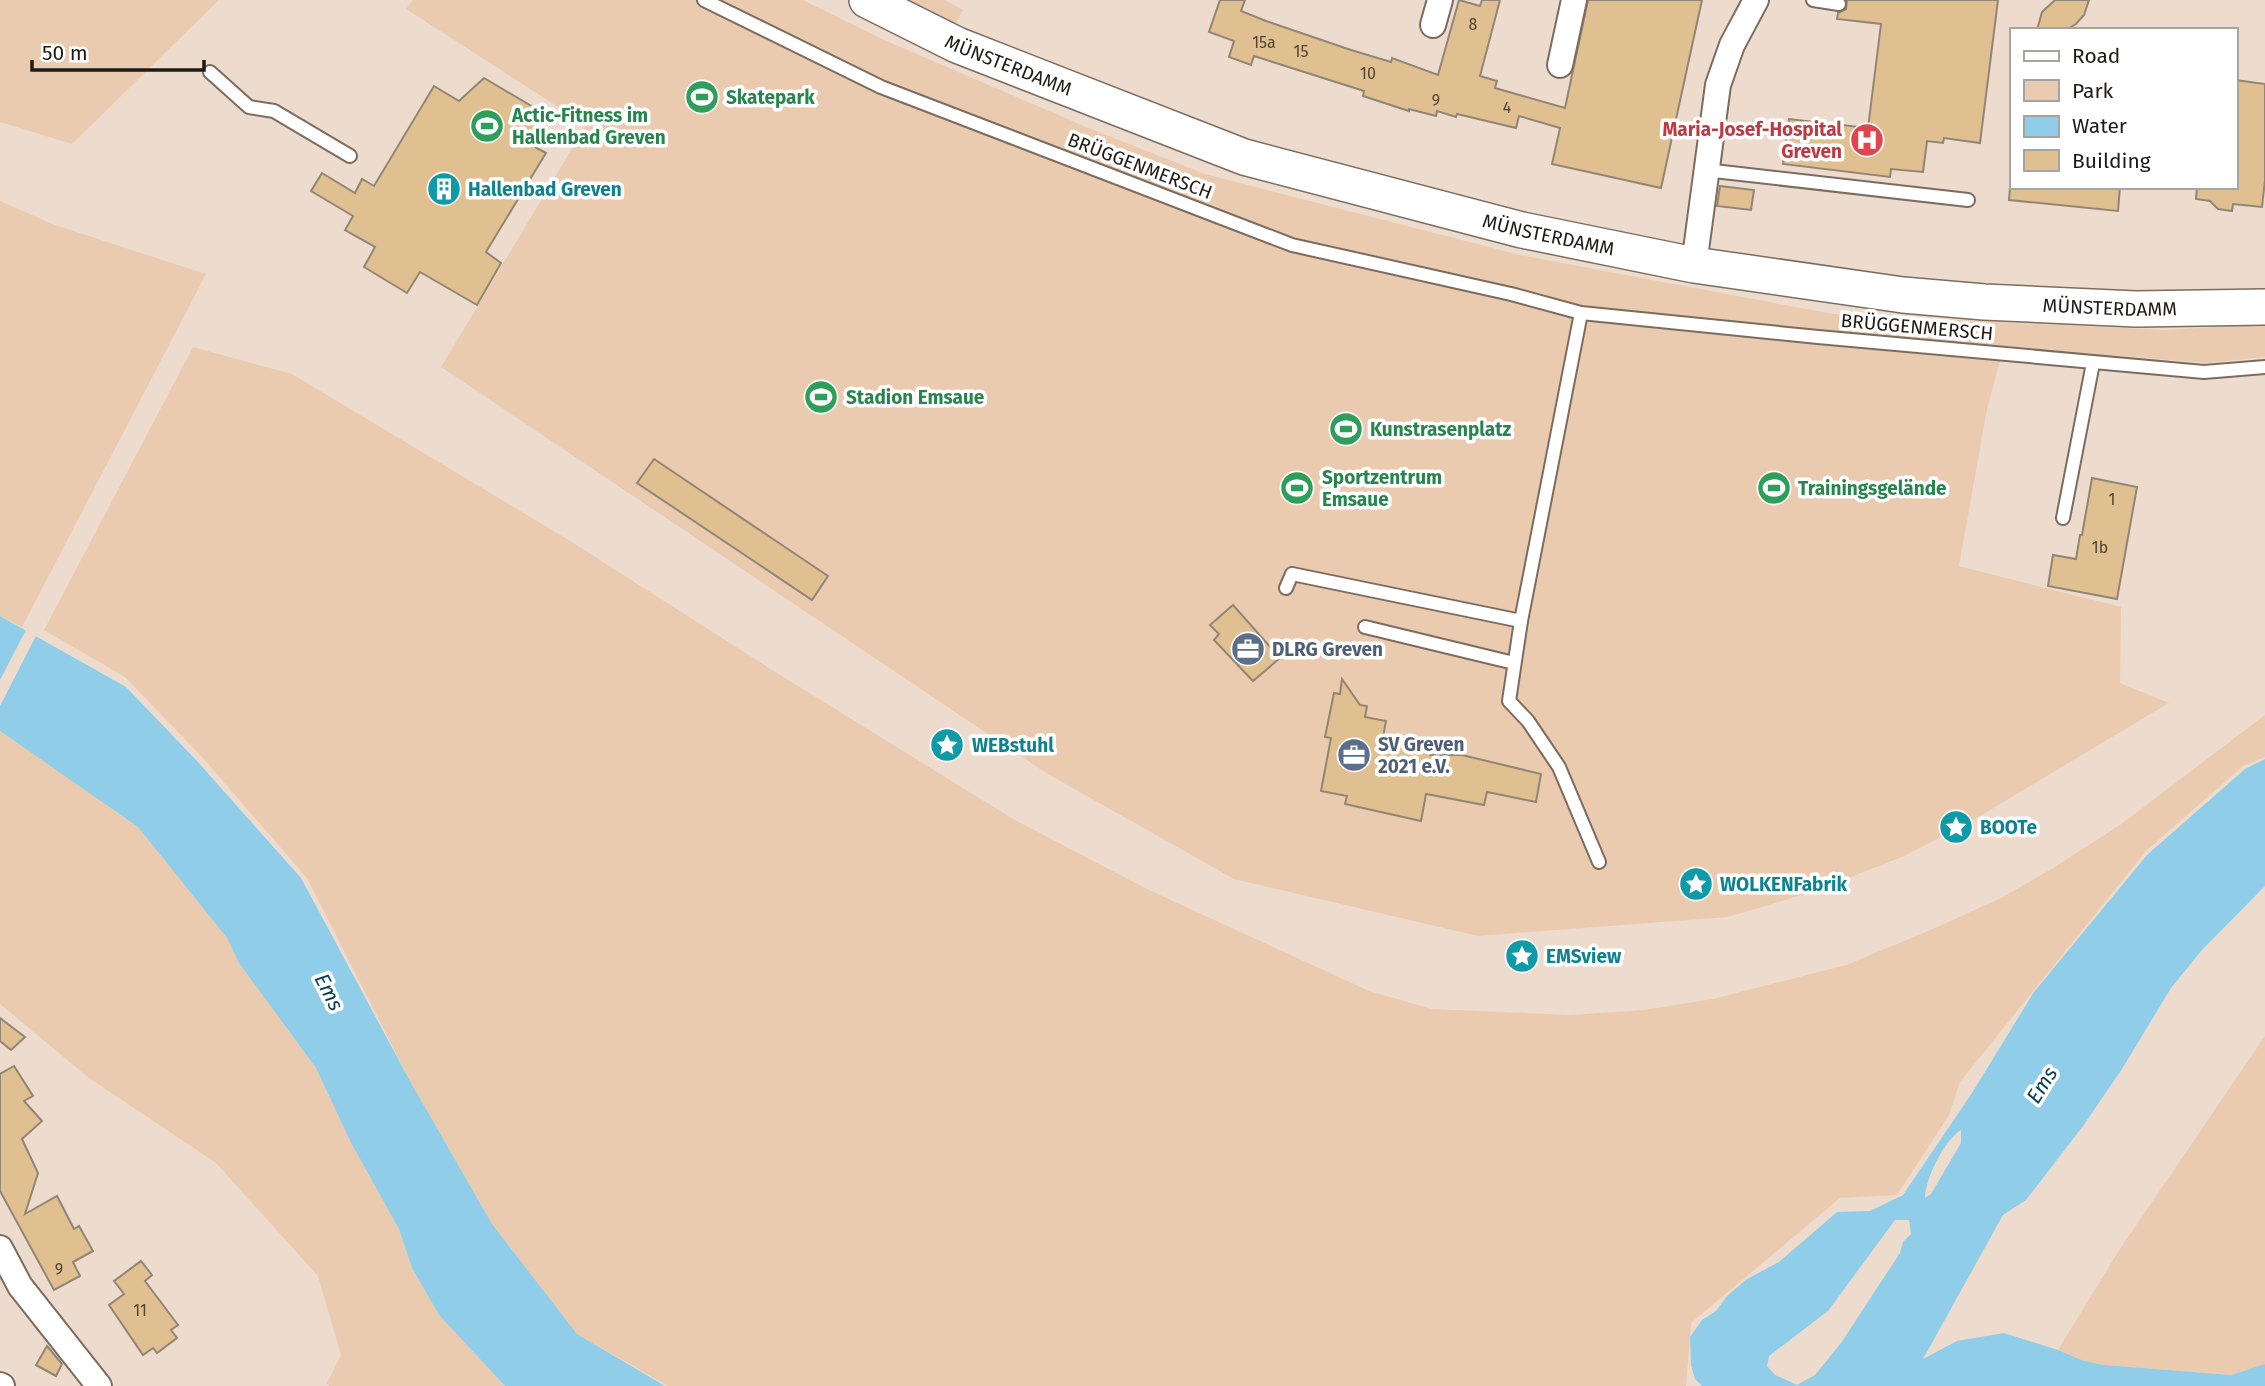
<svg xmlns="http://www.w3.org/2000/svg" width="2265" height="1386" font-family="'Fira Sans',sans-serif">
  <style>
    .green { fill: #eacbb0 }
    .water { fill: #8fcde8; fill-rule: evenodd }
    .pier { fill: #eddccd }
    .building { fill: #e0c090; stroke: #918675; stroke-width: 2 }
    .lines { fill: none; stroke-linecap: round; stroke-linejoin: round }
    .lane-casing { stroke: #7b6c5f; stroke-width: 16 }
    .street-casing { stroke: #7b6c5f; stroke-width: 28 }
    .secondary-casing { stroke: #7b6c5f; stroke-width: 38 }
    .lane { stroke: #fff; stroke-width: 12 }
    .street { stroke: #fff; stroke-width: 24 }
    .secondary { stroke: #fff; stroke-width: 35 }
    .labels { text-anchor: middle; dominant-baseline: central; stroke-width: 7; stroke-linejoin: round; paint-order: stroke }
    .number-label { font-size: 16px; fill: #504433 }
    .street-label { font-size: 19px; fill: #201a14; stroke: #fff }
    .leisure-label { font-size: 19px; font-weight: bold; fill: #27864d; stroke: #fff; text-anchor: start }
    .health-label { font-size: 19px; font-weight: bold; fill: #be3a42; stroke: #fff; text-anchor: end }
    .culture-label { font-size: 19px; font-weight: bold; fill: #0d838f; stroke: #fff; text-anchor: start }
    .service-label { font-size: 19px; font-weight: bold; fill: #4e5e75; stroke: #fff; text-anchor: start }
    .water-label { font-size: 21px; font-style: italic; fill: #0a4053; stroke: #fff }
  </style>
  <rect width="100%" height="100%" fill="#eddccd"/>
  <!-- green -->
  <g class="green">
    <path d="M0,0H219L72,144L0,122Z"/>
    <path d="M413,0H803L882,39L1086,127L1205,174L1520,255L1833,314L2165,330L2265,324V357L2208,363L2004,346L1987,409L1959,566L2121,607L2120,683L2169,703L1970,822L1904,856L1818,890L1728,917L1478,936L1234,879L1046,773L441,367L586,125L406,9Z"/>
    <path d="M904,0H945L963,10L953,28Z"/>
    <path d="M0,201L55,225L206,274L22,627L0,616Z"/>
    <path d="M193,347L292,374L567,539L769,668L1013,819L1147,889L1369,991L1432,1009L1570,1015L1644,1010L1713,999L1846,965L1933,929L2003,897L2053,868L2120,825L2265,715V757L2243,766L2146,851L1960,1082L1949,1115L1897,1195L1840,1198L1691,1323L1686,1386H668L577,1334L492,1224L410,1081L307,878L203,758L125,677L44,630Z"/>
    <path d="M0,731L138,827L227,938L239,963L316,1068L350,1141L399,1229L412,1268L439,1315L505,1386H329L327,1383L341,1355L318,1276L216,1163L89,1078L0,1004Z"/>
    <path d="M2265,1036V1364L2231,1375L2104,1365L2084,1361L2058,1350L2118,1252Z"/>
  </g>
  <!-- water -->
  <g class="water">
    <path d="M0,616L126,687L197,761L301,878L410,1081L492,1224L577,1334L665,1386H505L439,1315L412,1268L399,1229L350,1141L316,1068L239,963L227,938L138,827L0,731Z"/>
    <path d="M2265,759V886L2202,950L2171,988L2122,1069L2083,1126L2026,1200L2003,1215L1923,1359L1957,1341L2004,1333L2058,1350L2084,1361L2104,1365L2231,1375L2265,1364V1386H1702L1695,1379L1691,1365L1690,1337L1702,1320L1716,1311L1727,1296L1747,1279L1779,1262L1837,1212L1870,1211L1903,1195L1972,1093L2034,992L2147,855L2245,769ZM1961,1130V1143L1931,1194L1925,1198C1925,1179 1945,1139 1961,1130ZM1895,1220H1909L1911,1234L1903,1242L1900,1253L1841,1343L1815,1375L1797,1385L1775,1375L1767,1366L1769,1356L1828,1311Z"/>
  </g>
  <!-- pier -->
  <path class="pier" d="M28,626L38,632L0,706V680Z"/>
  <!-- building -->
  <g class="building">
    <path d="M1220,0H1245L1241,11L1266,21L1351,50L1391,62L1392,58L1438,75L1459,0L1480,6L1482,0H1500L1480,76L1497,81L1495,88L1565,108L1588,0H1702L1661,188L1552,164L1560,128L1519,116L1516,128L1457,114L1456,117L1437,111L1436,116L1409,109V111L1363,96L1364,91L1254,56L1251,65L1229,57L1234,41L1209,32Z"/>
    <path d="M1847,0H1998L1980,143L1944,138L1943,143L1927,141L1923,172L1891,169L1890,177L1783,164L1789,119L1868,128L1881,24L1837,19L1838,13L1846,9Z"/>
    <path d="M2055,0H2089L2084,15L2076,24L2066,30H2037L2042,12Z"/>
    <path d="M484,78L550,117L533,146L546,153L486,252L501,263L477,305L420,272L407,293L364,267L375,247L345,230L353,216L311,191L322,173L355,193L362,179L374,186L434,86L459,101Z"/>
    <path d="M2235,80L2265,84V180L2262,207L2233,204L2232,211L2218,209L2210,201L2196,199L2197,187H2235Z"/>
    <path d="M1720,186L1754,190L1751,210L1717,206Z"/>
    <path d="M2010,187H2120L2118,211L2009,200Z"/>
    <path d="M654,459L828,576L812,600L637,483Z"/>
    <path d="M2092,478L2137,487L2117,599L2048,586L2053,555L2076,559L2080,535H2082Z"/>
    <path d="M1233,605L1280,658L1253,681L1214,640L1219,634L1210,625Z"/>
    <path d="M1342,679L1360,705L1367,706L1365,717L1386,721L1383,737L1431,747L1430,755H1462L1541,774L1536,802L1487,792L1484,805L1426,794L1421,821L1345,804L1347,796L1321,791L1331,738L1325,737L1334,693L1340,694Z"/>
    <path d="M0,1018L25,1037L11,1050L0,1041Z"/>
    <path d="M14,1066L33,1096L24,1101L42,1121L22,1139L38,1173L25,1214L57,1196L74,1229L79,1226L93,1251L73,1262L80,1276L54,1290L0,1191V1074Z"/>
    <path d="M141,1261L152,1275L145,1281L178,1325L171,1330L177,1338L157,1353L153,1348L143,1355L109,1305L124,1294L114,1281Z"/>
    <path d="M47,1346L62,1364L56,1376L36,1365Z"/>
  </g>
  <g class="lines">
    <!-- lane casing -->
    <g class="lane-casing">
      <g id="lane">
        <path d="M704,0L881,87L1292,245L1511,294L1581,313L1818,337L2204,372L2265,367"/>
        <path d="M1813,0L1839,4"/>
        <path d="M210,72L249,107L274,111L350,156"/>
        <path d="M1705,170L1968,200"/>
        <path d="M1581,313L1521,621L1509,701L1528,721L1559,767L1599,862"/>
        <path d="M2063,518L2093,363"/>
        <path d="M1286,588L1292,574L1521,621"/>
        <path d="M1365,627L1514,663"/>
      </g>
    </g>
    <!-- street casing -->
    <g class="street-casing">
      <g id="street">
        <path d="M1433,25L1440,0"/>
        <path d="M1560,65L1574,0"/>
        <path d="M1694,265L1718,85L1732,45L1756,0"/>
        <path d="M0,1248L20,1286L99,1386"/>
        <path d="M0,1385L2,1386"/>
      </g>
    </g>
    <!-- secondary casing -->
    <g class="secondary-casing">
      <g id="secondary">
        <path id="s1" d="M867,0L957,45L1244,157L1522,230L1694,265L1903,295L1984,302L2136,309L2265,307"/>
      </g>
    </g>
    <!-- lane -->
    <use href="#lane" class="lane"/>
    <!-- street -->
    <use href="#street" class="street"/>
    <!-- secondary -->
    <use href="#secondary" class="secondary"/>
  </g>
  <!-- icons -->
  <defs>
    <g id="stadium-disc" transform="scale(1.75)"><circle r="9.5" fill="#2e9e5b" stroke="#fff"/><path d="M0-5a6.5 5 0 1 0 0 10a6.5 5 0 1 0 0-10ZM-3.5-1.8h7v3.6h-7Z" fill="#fff"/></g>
    <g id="hospital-disc" transform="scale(1.75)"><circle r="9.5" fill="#e0444e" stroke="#fff"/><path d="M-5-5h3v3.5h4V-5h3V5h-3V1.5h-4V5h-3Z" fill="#fff"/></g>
    <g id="building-disc" transform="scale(1.75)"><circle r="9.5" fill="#0f9aa8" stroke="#fff"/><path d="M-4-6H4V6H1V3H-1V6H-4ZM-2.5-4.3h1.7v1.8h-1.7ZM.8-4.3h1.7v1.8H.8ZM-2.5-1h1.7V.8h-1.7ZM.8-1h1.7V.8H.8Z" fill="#fff"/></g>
    <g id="office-disc" transform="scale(1.75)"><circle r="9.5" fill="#5c6f8a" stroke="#fff"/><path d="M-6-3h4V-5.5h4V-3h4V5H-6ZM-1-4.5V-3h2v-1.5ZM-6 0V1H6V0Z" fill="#fff"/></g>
    <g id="sight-disc" transform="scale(1.75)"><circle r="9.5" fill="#0f9aa8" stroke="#fff"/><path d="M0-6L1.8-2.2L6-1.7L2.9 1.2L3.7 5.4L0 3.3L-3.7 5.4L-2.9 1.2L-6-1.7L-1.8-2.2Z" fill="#fff"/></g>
  </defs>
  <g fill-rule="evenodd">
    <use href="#stadium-disc" x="702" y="97"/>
    <use href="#stadium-disc" x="487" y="126"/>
    <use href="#hospital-disc" x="1867" y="140"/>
    <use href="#building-disc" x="444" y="189"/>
    <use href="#stadium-disc" x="821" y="397"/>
    <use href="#stadium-disc" x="1346" y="429"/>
    <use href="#stadium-disc" x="1297" y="488"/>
    <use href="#stadium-disc" x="1774" y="488"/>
    <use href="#office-disc" x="1248" y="649"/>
    <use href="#sight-disc" x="947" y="745"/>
    <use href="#office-disc" x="1354" y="755"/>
    <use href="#sight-disc" x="1956" y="827"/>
    <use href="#sight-disc" x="1696" y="884"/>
    <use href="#sight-disc" x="1522" y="956"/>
  </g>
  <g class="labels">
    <!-- number labels -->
    <g class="number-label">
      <text x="1473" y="24">8</text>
      <text x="1264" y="42">15a</text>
      <text x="1301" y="51">15</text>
      <text x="1368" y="73">10</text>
      <text x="1436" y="100">9</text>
      <text x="1507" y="107">4</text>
      <text x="2112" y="499">1</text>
      <text x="2100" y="547">1b</text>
      <text x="59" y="1269">9</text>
      <text x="140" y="1310">11</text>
    </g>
    <!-- street labels -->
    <g class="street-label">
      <text stroke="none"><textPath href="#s1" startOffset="156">MÜNSTERDAMM</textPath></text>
      <text transform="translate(1140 166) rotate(21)">BRÜGGENMERSCH</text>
      <text stroke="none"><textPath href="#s1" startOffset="723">MÜNSTERDAMM</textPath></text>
      <text stroke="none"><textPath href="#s1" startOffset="1290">MÜNSTERDAMM</textPath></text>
      <text transform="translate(1917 327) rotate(5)">BRÜGGENMERSCH</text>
    </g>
    <!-- leisure labels -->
    <g class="leisure-label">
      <text x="726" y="97">Skatepark</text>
      <text x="512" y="115">Actic-Fitness im<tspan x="512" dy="22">Hallenbad Greven</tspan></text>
      <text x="846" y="397">Stadion Emsaue</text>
      <text x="1370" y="429">Kunstrasenplatz</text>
      <text x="1322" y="477">Sportzentrum<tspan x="1322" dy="22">Emsaue</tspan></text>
      <text x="1798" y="488">Trainingsgelände</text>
    </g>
    <!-- health labels -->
    <g class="health-label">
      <text x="1842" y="129">Maria-Josef-Hospital<tspan x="1842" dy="22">Greven</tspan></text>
    </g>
    <!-- culture labels -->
    <g class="culture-label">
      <text x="468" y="189">Hallenbad Greven</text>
      <text x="972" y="745">WEBstuhl</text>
      <text x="1980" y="827">BOOTe</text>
      <text x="1720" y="884">WOLKENFabrik</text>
      <text x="1546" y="956">EMSview</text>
    </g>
    <!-- service labels -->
    <g class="service-label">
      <text x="1272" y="649">DLRG Greven</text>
      <text x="1378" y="744">SV Greven<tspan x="1378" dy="22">2021 e.V.</tspan></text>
    </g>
    <!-- water labels -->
    <g class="water-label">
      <text transform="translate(329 992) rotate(63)">Ems</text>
      <text transform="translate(2042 1085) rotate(-58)">Ems</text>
    </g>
  </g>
  <!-- legend -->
  <rect x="2010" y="28" width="228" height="161" fill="#ffffff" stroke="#a6a3a1" stroke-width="2"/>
  <rect x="2024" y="51" width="35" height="10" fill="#ffffff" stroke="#a6a3a1" stroke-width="2"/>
  <text x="2072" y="63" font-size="21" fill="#201a14">Road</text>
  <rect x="2024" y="80" width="35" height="21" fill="#eacbb0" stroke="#a6a3a1" stroke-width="2"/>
  <text x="2072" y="98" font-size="21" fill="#201a14">Park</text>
  <rect x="2024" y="116" width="35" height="21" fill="#8fcde8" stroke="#a6a3a1" stroke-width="2"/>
  <text x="2072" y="133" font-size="21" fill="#201a14">Water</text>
  <rect x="2024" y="150" width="35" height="21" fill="#e0c090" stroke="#a6a3a1" stroke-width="2"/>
  <text x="2072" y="168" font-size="21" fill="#201a14">Building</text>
  <!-- scale -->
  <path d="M32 60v10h172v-10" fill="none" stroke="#201a14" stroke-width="3.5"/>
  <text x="42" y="60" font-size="21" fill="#201a14" stroke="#ffffff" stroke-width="5" paint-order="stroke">50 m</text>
</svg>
